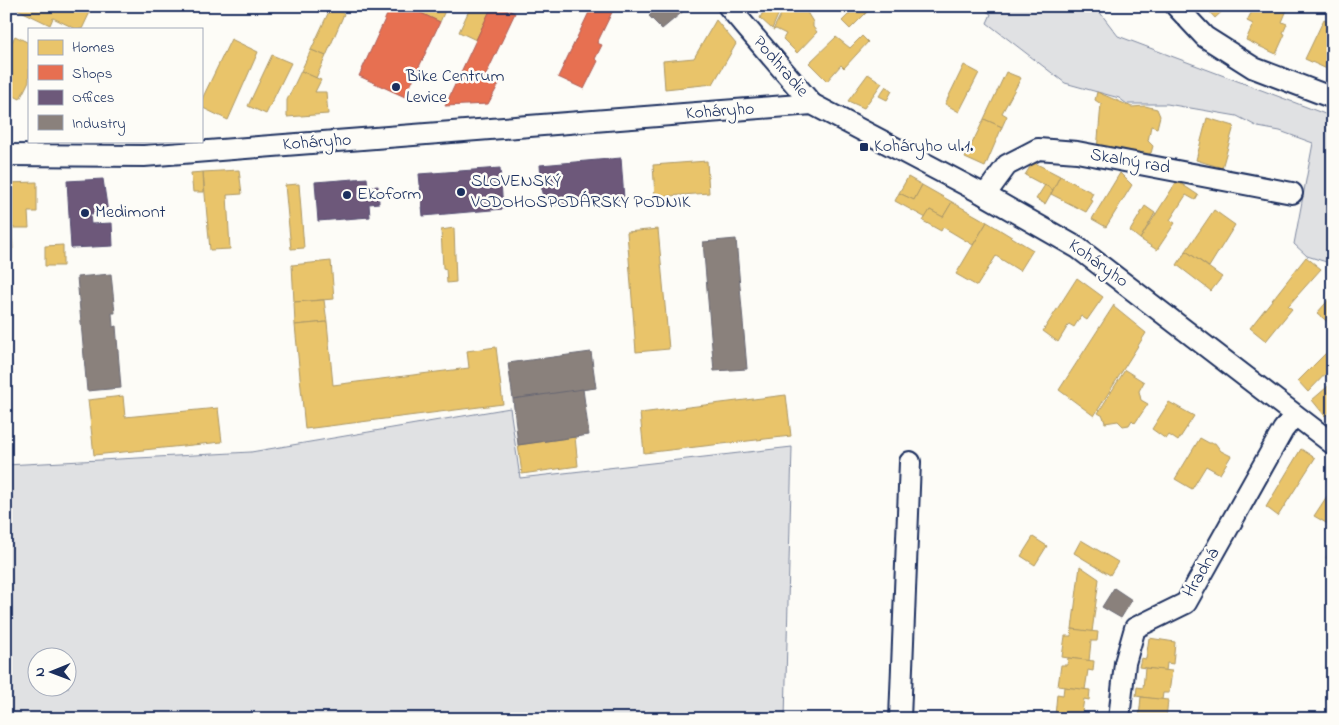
<svg xmlns="http://www.w3.org/2000/svg" width="1339" height="725" font-family="'Indie Flower',sans-serif">
  <style>
    .green { fill: #e0e1e3; stroke: #7e88a0; fill-rule: evenodd }
    .homes { fill: #e9c46a; stroke: #ab9766 }
    .shops { fill: #e76f51; stroke: #aa5c55 }
    .offices { fill: #6d597a; stroke: #544c72 }
    .industry { fill: #8a817c; stroke: #696873 }
    .lines { fill: none; stroke-linecap: round; stroke-linejoin: round }
    .street-casing { stroke: #1b2f5e; stroke-width: 24 }
    .street { stroke: #fdfcf7; stroke-width: 20 }
    .poi-dot { fill: #1b2f5e; stroke: #fdfcf7; stroke-width: 2 }
    .labels { text-anchor: middle; dominant-baseline: central; stroke-width: 5; stroke-linejoin: round; paint-order: stroke }
    .street-label { font-size: 18px; fill: #1b2f5e; stroke: #fdfcf7 }
    .poi-label { font-size: 18px; fill: #1b2f5e; stroke: #fdfcf7; text-anchor: start }
  </style>
  <rect width="100%" height="100%" fill="#fdfcf7"/>
  <filter id="ink" filterUnits="userSpaceOnUse"><feTurbulence type="fractalNoise" baseFrequency=".02" numOctaves="2"/><feDisplacementMap in="SourceGraphic" scale="10" xChannelSelector="R" yChannelSelector="G"/><feConvolveMatrix kernelMatrix="1 2 1 2 8 2 1 2 1" color-interpolation-filters="sRGB"/></filter>
  <g filter="url(#ink)">
    <!-- green -->
    <g class="green">
      <path d="M978,6H1095L1118,36L1325,114L1333,121V264L1307,256L1294,244L1313,143L1280,131L1258,127L1237,116L1167,104H1127L1119,98L1065,83L987,23L991,14Z"/>
      <path d="M510,408L520,478L792,447L785,719H6V465L251,452ZM38,658H68V688H38Z"/>
    </g>
    <!-- homes -->
    <g class="homes">
      <path d="M16,6H83L91,10L82,29H76L53,18L50,25L15,8Z"/>
      <path d="M406,6H447L440,22Z"/>
      <path d="M471,6H481L490,11L476,40L459,32Z"/>
      <path d="M766,6H782L772,29L760,18Z"/>
      <path d="M785,6H807L808,14L813,22V27L817,32L797,53L783,39L786,34L776,29L773,30Z"/>
      <path d="M857,6H873L850,29L842,21Z"/>
      <path d="M1191,6H1201L1196,11Z"/>
      <path d="M1204,6H1228L1215,18Z"/>
      <path d="M1261,6H1279L1287,10L1282,22L1287,24L1283,33L1285,34L1276,54L1246,40L1253,24L1247,21L1254,7L1259,10Z"/>
      <path d="M331,7L344,14L326,56L311,50Z"/>
      <path d="M1324,19L1333,23V58L1327,69L1305,59Z"/>
      <path d="M716,20L736,44L713,84L665,89L663,61L694,58Z"/>
      <path d="M15,36L29,43V81L20,99L6,92V53Z"/>
      <path d="M862,36L868,42L844,68L841,65L827,81L809,63L836,37L850,48Z"/>
      <path d="M231,39L258,52L228,120L201,107V101Z"/>
      <path d="M311,50L326,56L316,78L301,71Z"/>
      <path d="M272,55L291,63L266,114L248,106Z"/>
      <path d="M964,65L979,73L959,112L945,104Z"/>
      <path d="M301,71L321,80L315,92H326L328,114L287,117V100Z"/>
      <path d="M1006,72L1021,78L1002,113L1007,116L1002,127L984,119Z"/>
      <path d="M868,74L882,83L864,108L848,101Z"/>
      <path d="M886,86L892,91L887,100L879,96Z"/>
      <path d="M1097,92L1132,107L1145,106L1157,109L1160,116L1157,128L1151,126L1148,141L1153,146L1151,153L1144,157L1097,150L1101,104L1095,100Z"/>
      <path d="M1207,118L1234,126L1222,168L1196,160Z"/>
      <path d="M984,119L1002,127L985,167L965,158Z"/>
      <path d="M707,161L709,193L655,197L653,165Z"/>
      <path d="M1033,162L1060,176L1053,190L1025,175Z"/>
      <path d="M239,170L242,194L227,195L230,249L210,250L203,172Z"/>
      <path d="M203,172L204,192H193L191,173Z"/>
      <path d="M1120,173L1132,185L1106,227L1092,219Z"/>
      <path d="M1060,176L1093,193L1090,199L1093,201L1086,212L1051,194Z"/>
      <path d="M908,177L922,185L914,200L899,193Z"/>
      <path d="M1177,181L1198,195L1195,200L1186,195L1170,220L1175,223L1157,250L1140,239Z"/>
      <path d="M37,182V212H28L29,228H12L13,249H6V183Z"/>
      <path d="M299,184L304,248L291,249L285,185Z"/>
      <path d="M922,185L952,202L943,217L930,210L926,218L895,201L899,193L914,200Z"/>
      <path d="M1045,185L1053,190L1045,204L1036,199Z"/>
      <path d="M952,202L987,222L973,245L943,227L941,231L923,221L930,210L943,217Z"/>
      <path d="M1145,206L1155,213L1140,239L1130,231Z"/>
      <path d="M1214,210L1235,225L1209,267L1186,251Z"/>
      <path d="M987,222L1033,250L1020,271L996,256L977,286L956,274Z"/>
      <path d="M454,228L456,282L447,283L446,269L443,268L441,230Z"/>
      <path d="M658,229L669,349L636,352L627,232Z"/>
      <path d="M63,245V266H45V246Z"/>
      <path d="M1186,251L1222,277L1211,291L1177,265Z"/>
      <path d="M1306,257L1321,269L1288,306L1292,309L1266,341L1250,328Z"/>
      <path d="M331,261L334,299L294,302L292,265Z"/>
      <path d="M1077,278L1103,297L1087,320L1081,316L1074,327L1069,324L1058,342L1043,331Z"/>
      <path d="M1333,295V318L1329,323L1317,313Z"/>
      <path d="M324,300L327,322L295,325L294,302Z"/>
      <path d="M1114,305V307L1146,333L1094,416L1059,390Z"/>
      <path d="M327,322L333,385L469,368L467,351L496,347L503,404L305,429L295,325Z"/>
      <path d="M1330,349L1333,352V366L1308,392L1298,381Z"/>
      <path d="M1125,370L1144,382L1139,391L1141,400L1148,404L1135,423L1132,420L1129,425L1123,426L1118,421L1105,423L1103,416L1098,413Z"/>
      <path d="M1333,382V409L1325,416L1312,400Z"/>
      <path d="M786,395L791,436L644,453L640,413Z"/>
      <path d="M123,396L125,417L218,408L222,442L94,455L88,400Z"/>
      <path d="M1169,402L1194,416L1178,441L1169,435L1166,439L1152,429Z"/>
      <path d="M575,437L578,466L522,474L518,445Z"/>
      <path d="M1200,438L1209,443H1215L1221,451L1231,456L1220,474L1206,466L1192,489L1175,479Z"/>
      <path d="M1301,449L1315,458L1278,516L1266,507Z"/>
      <path d="M1333,487V517L1328,524L1314,516Z"/>
      <path d="M1033,537L1047,546L1035,565L1021,556Z"/>
      <path d="M1081,540L1118,562L1110,575L1074,553Z"/>
      <path d="M1333,543V563L1326,558Z"/>
      <path d="M1080,566L1099,579L1092,632L1072,629Z"/>
      <path d="M1072,629L1098,632L1097,641H1091L1089,661L1062,657L1065,636H1071Z"/>
      <path d="M1149,638L1175,642L1173,664L1167,663L1166,671L1139,667L1141,658L1146,659Z"/>
      <path d="M1068,658L1094,661L1093,671L1088,670L1085,690L1058,686L1061,665H1067Z"/>
      <path d="M1145,668L1172,671L1169,693H1163L1162,700L1136,696L1137,687L1143,688Z"/>
      <path d="M1064,687L1090,690L1089,700L1084,699L1081,719L1055,716L1057,694L1063,695Z"/>
      <path d="M1141,697L1168,700L1166,719H1133V716L1139,717Z"/>
      <path d="M1060,716L1080,719H1060Z"/>
    </g>
    <!-- shops -->
    <g class="shops">
      <path d="M391,6H406L440,22L405,97L359,76Z"/>
      <path d="M492,6H499L515,13L483,81L500,82L488,104L445,106Z"/>
      <path d="M592,6H621L620,8L615,6L597,43L602,45L595,59L598,61L584,89L558,77Z"/>
    </g>
    <!-- offices -->
    <g class="offices">
      <path d="M621,158L624,199L543,206L540,165Z"/>
      <path d="M500,168L503,209L423,216L419,174Z"/>
      <path d="M367,178L368,187L378,186L379,203L369,204L370,217L318,221L315,182Z"/>
      <path d="M103,179L108,213L90,214L91,224L112,223L113,246L71,248L67,181Z"/>
    </g>
    <!-- industry -->
    <g class="industry">
      <path d="M646,6H683L686,9L662,29L649,16L652,13Z"/>
      <path d="M736,239L747,369L714,371L703,242Z"/>
      <path d="M111,274L115,313H112L113,327L116,326L121,388L87,391L77,277Z"/>
      <path d="M591,352L596,388L513,399L508,363Z"/>
      <path d="M583,389L589,435L518,445L513,399Z"/>
      <path d="M1114,588L1132,600L1121,618L1102,607Z"/>
    </g>
    <g class="lines">
      <!-- street casing -->
      <g class="street-casing">
        <g id="street">
          <path d="M728,6L812,104"/>
          <path d="M1176,6L1205,37L1254,68L1333,98"/>
          <path d="M6,155L144,156L812,104L985,195L1078,248L1333,444"/>
          <path d="M985,195L1007,165L1038,149L1077,152L1292,193"/>
          <path d="M900,719L910,462"/>
          <path d="M1119,719L1125,663L1135,628L1186,603L1283,430L1294,416"/>
        </g>
      </g>
      <!-- street -->
      <use href="#street" class="street"/>
    </g>
  </g>
  <!-- markers -->
  <g class="poi-dot">
    <circle cx="396" cy="87" r="5"/>
    <rect x="859" y="142" width="10" height="10" rx="2.5"/>
    <circle cx="461" cy="192" r="5"/>
    <circle cx="347" cy="195" r="5"/>
    <circle cx="85" cy="213" r="5"/>
  </g>
  <g class="labels">
    <!-- street labels -->
    <g class="street-label">
      <text transform="translate(780 67) rotate(49)">Podhradie</text>
      <text transform="translate(720 112) rotate(-4)">Koháryho</text>
      <text transform="translate(317 143) rotate(-4)">Koháryho</text>
      <text transform="translate(1130 162) rotate(10)">Skalný rad</text>
      <text transform="translate(1098 264) rotate(36)">Koháryho</text>
      <text transform="translate(1202 573) rotate(-59)">Hradná</text>
    </g>
    <!-- poi labels -->
    <g class="poi-label">
      <text x="406" y="77">Bike Centrum<tspan x="406" dy="21">Levice</tspan></text>
      <text x="874" y="147">Koháryho ul.1.</text>
      <text x="471" y="182">SLOVENSKÝ<tspan x="471" dy="21">VODOHOSPODÁRSKY PODNIK</tspan></text>
      <text x="357" y="195">Ekoform</text>
      <text x="95" y="213">Medimont</text>
    </g>
  </g>
  <!-- margin -->
  <rect width="1339" height="725" fill="none" stroke="#fdfcf7" stroke-width="25"/>
  <rect x="12" y="12" width="1314" height="700" fill="none" stroke="#1b2f5e" stroke-width="2" filter="url(#ink)"/>
  <!-- legend -->
  <rect x="28" y="28" width="175" height="115" fill="#fdfcf7" stroke="#a3aaba"/>
  <rect x="38" y="40" width="25" height="15" fill="#e9c46a" stroke="#a3aaba"/>
  <text x="72" y="52" font-size="15" fill="#1b2f5e">Homes</text>
  <rect x="38" y="65" width="25" height="15" fill="#e76f51" stroke="#a3aaba"/>
  <text x="72" y="78" font-size="15" fill="#1b2f5e">Shops</text>
  <rect x="38" y="90" width="25" height="15" fill="#6d597a" stroke="#a3aaba"/>
  <text x="72" y="102" font-size="15" fill="#1b2f5e">Offices</text>
  <rect x="38" y="115" width="25" height="15" fill="#8a817c" stroke="#a3aaba"/>
  <text x="72" y="128" font-size="15" fill="#1b2f5e">Industry</text>
  <!-- north arrow -->
  <g transform="translate(52 672) rotate(269)"><circle r="24" fill="#fdfcf7" stroke="#a3aaba"/>
  <path d="M0-4L9 19L0 12L-9 19Z" fill="#1b2f5e"/>
  <text y="-8" font-size="14" font-weight="bold" text-anchor="middle" fill="#1b2f5e">N</text>
  </g>
</svg>
